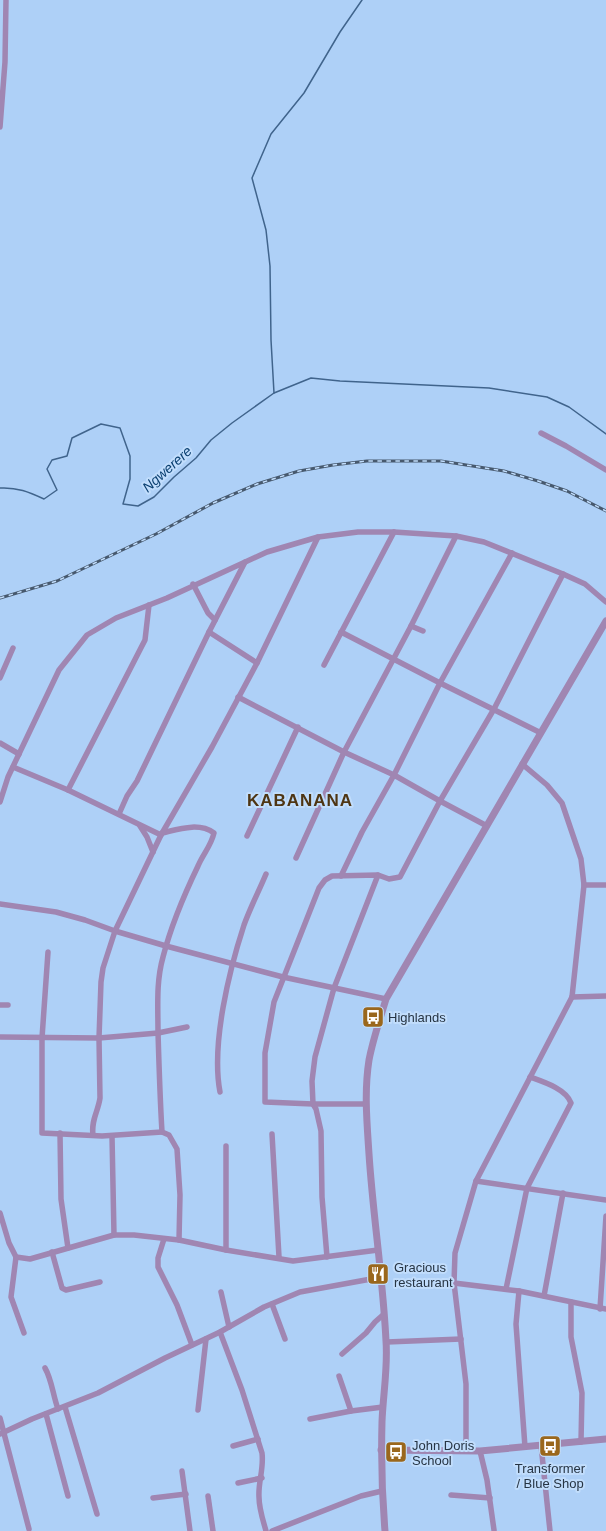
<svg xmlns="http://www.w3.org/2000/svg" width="606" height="1531" font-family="Helvetica,sans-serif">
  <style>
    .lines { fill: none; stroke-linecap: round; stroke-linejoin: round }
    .stream { stroke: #40648c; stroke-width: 1.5 }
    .minor { stroke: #a086b2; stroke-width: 5.5 }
    .tertiary { stroke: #a086b2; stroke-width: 7 }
    .rail-casing { stroke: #47596e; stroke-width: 3 }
    .rail { stroke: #c1ddfc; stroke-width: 1.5; stroke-dasharray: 4.5; stroke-linecap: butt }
    .labels { text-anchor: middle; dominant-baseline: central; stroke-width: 4; stroke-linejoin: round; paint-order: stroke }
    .poi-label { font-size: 13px; fill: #263443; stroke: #c1ddfc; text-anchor: start }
    .water-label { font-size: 14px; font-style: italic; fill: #0b4071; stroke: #c1ddfc }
    .district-label { font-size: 17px; font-weight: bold; letter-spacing: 1px; fill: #4e3513; stroke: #c1ddfc }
  </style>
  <rect width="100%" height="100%" fill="#aed0f7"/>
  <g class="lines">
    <!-- stream -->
    <g class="stream">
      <path d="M274,393L271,340L270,266L266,230L252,178L271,134L304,93L340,32L362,0"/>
      <path d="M0,488C17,487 29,492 44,499L57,490L47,469L52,460L67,456L72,438L101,424L120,428L130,456V479L123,504L138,506L154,497L174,477L196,458L211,440L232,423L274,393L311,378L340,381L489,388L547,397L569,407L606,434"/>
    </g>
    <!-- minor -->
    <g class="minor">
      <path d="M0,127L5,62L6,0"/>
      <path d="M541,433L566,446L606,470"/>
      <path d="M193,584L208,613L215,620"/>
      <path d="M423,631L411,626L456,536"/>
      <path d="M209,632L257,663"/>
      <path d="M341,632L440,683L541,733"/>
      <path d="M324,665L394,532"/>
      <path d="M0,678L13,648"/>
      <path d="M238,697L344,752L394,775L440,801L487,826"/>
      <path d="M0,743L19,754"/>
      <path d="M13,767L68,790L161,835"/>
      <path d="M68,790L145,640L149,605"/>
      <path d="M0,802L8,777L59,670L87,635L116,618L167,598L267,552L318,537L358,532H394L456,536L484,542L563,574L585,584L606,602"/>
      <path d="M119,814L127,796L137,781L209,632L245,562"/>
      <path d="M140,826L147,837L153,852"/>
      <path d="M162,833C179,829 199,822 214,833C211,846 203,854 198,866C184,895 171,926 163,957C156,982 158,1006 158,1032C159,1066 160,1099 162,1132L169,1135L177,1149L180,1195L179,1240"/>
      <path d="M247,836L298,727"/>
      <path d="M296,858L344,752L411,626"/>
      <path d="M341,876L362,832L394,775L440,683L512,553"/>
      <path d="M584,885H606"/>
      <path d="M0,904L56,912L85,920L115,931L166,946L283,977L386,999"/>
      <path d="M48,952L42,1038V1133L102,1136L162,1132"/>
      <path d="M572,997L606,996"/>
      <path d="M0,1005H8"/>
      <path d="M0,1037L99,1038L158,1033L187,1027"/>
      <path d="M220,1092C211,1044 229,971 244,925C250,908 259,891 266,874"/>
      <path d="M365,1104H313L265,1102V1053L274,1002L319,888L325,880L332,876L378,875L389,879L400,877L440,801L494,709L563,574"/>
      <path d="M60,1133L61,1199L68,1248"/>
      <path d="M272,1134L279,1257"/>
      <path d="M93,1135C91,1120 98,1112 100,1098L99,1038L101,982L103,968L115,931L161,835L212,747L257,663L318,537"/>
      <path d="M112,1136L114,1235"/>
      <path d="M226,1146V1250"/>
      <path d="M476,1181L606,1200"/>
      <path d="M0,1213L9,1243L16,1257L30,1259L114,1235H134L179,1240L226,1250L293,1261L378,1250"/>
      <path d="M164,1239L158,1258V1267L177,1305L192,1345"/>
      <path d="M52,1252L62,1288L66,1290L100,1282"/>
      <path d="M16,1257L11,1297L24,1333"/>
      <path d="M327,1257L322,1197L321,1131L316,1109L313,1104L312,1081L315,1057L334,988L378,875"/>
      <path d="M454,1283L519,1291L606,1309"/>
      <path d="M506,1289L527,1188L571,1103C566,1089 544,1082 530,1077"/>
      <path d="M519,1291L516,1324L525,1447"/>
      <path d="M221,1292L229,1327"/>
      <path d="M544,1296L563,1193"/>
      <path d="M571,1302V1337L582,1393L581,1442"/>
      <path d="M272,1304L285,1339"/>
      <path d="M600,1309L606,1216"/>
      <path d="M220,1332L242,1390L262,1453C264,1469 258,1482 259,1497C259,1509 263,1520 266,1531"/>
      <path d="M387,1342L461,1339"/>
      <path d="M342,1354L366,1333L375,1322L384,1314"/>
      <path d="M45,1368C52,1380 53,1396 58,1409"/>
      <path d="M339,1376L351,1411"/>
      <path d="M65,1407L97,1514"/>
      <path d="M198,1410L206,1339"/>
      <path d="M46,1414L68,1496"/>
      <path d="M0,1418L29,1529"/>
      <path d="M310,1419L351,1411L383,1407"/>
      <path d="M0,1434L32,1419L98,1393L165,1358L220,1332L264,1307L300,1292L382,1277"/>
      <path d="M541,1445L550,1531"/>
      <path d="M233,1446L258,1439"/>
      <path d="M466,1451V1384L454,1283L455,1253L476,1181L572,997L584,885L581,859L562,803L547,785L522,764"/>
      <path d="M480,1451L487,1480L494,1530"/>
      <path d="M182,1471L190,1531"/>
      <path d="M238,1483L262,1478"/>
      <path d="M451,1495L490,1498"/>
      <path d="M208,1496L213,1531"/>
      <path d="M153,1498L186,1494"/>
      <path d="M272,1531L361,1496L382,1491"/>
    </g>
    <!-- tertiary -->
    <g class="tertiary">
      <path d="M381,1450L480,1451L606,1439"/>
      <path d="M385,1531C382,1495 381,1459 382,1422C383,1395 388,1368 386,1341C383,1278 373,1216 369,1154C367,1123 364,1092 369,1060C373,1039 380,1019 386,999L606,621"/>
    </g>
    <!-- rail casing -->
    <g class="rail-casing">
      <path id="rail" d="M0,598L57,581L156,534L213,503L257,484L299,471L333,465L367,461H441L504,471L538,481L567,491L606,511"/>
    </g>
    <!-- rail -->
    <use href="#rail" class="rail"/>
  </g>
  <!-- icons -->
  <defs>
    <g id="bus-square" transform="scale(1.15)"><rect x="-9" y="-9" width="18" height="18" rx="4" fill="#9a671c" stroke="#c1ddfc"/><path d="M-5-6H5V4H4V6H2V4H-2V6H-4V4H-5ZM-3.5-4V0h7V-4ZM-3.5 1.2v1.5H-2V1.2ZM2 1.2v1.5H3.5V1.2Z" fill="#fff"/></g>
    <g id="restaurant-square" transform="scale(1.15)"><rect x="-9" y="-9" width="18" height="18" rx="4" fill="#9a671c" stroke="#c1ddfc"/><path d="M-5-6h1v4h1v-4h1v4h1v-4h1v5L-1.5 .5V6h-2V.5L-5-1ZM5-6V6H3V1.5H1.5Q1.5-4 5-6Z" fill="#fff"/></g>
  </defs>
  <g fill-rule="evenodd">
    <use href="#bus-square" x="373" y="1017"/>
    <use href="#restaurant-square" x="378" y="1274"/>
    <use href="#bus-square" x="550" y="1446"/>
    <use href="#bus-square" x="396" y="1452"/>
  </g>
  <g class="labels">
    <!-- poi labels -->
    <g class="poi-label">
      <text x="388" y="1017">Highlands</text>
      <text x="394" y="1267">Gracious<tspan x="394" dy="15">restaurant</tspan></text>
      <text x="412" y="1445">John Doris<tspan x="412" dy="15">School</tspan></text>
      <text x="550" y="1468" text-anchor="middle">Transformer<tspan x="550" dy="15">/ Blue Shop</tspan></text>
    </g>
    <!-- water labels -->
    <g class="water-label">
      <text transform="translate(167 469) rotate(-42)">Ngwerere</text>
    </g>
    <!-- district labels -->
    <g class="district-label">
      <text x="300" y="800">KABANANA</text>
    </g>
  </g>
</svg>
